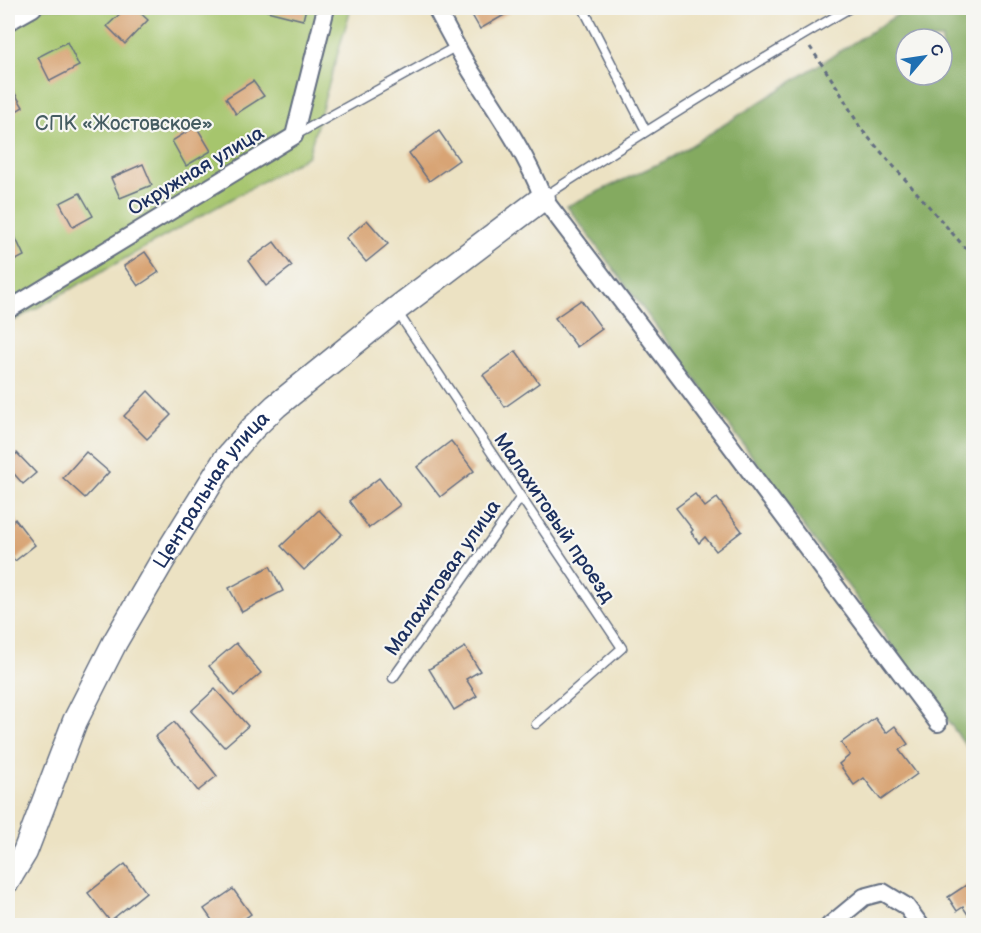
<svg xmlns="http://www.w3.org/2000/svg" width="981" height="933" font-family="'Balsamiq Sans',sans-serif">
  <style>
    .green { fill: #a6c56d; stroke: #607a66; stroke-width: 1.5 }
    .forest { fill: #84aa60; stroke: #506c5f; stroke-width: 1.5; fill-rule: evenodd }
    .building { fill: #d8a474 }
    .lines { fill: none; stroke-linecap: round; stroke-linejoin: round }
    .lane-casing { stroke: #646e81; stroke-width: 11 }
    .street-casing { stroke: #646e81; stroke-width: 20 }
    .secondary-casing { stroke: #646e81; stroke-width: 27 }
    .path { stroke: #646e81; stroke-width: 3; stroke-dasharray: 4.5 4.5; stroke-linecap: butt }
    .lane { stroke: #fff; stroke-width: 8 }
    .street { stroke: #fff; stroke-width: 16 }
    .secondary { stroke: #fff; stroke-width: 24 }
    .labels { text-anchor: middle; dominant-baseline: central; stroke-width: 4.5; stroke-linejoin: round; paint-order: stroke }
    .park-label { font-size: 20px; fill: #455c62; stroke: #f6f6f2 }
    .street-label { font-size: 20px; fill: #1b2f5e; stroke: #f6f6f2 }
  </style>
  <rect width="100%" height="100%" fill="#f6f6f2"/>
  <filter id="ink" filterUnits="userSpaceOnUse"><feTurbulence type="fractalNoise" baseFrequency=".0167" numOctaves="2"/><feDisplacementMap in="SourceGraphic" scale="12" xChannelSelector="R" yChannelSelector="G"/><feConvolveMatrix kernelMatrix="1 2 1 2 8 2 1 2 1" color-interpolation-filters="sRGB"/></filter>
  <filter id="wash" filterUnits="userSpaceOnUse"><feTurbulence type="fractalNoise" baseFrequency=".008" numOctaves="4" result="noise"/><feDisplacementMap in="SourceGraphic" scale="24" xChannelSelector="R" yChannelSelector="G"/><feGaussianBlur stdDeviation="1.35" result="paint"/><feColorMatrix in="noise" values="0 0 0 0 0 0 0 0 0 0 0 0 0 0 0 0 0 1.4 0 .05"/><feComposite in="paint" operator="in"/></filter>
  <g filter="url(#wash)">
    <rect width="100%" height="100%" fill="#ece2c3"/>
    <!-- green -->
    <path class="green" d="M8,8H351L308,156L8,324Z"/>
    <!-- forest -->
    <path class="forest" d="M908,8H973V755L567,206L673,157ZM906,39H942V75H906Z"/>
    <g id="blocks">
      <!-- building -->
      <g class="building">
        <path d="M126,8H135L148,20L125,44L107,26Z"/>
        <path d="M268,8H306L303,20L267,11Z"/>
        <path d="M468,8H511L513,10L480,29Z"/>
        <path d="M67,42L79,66L50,81L38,57Z"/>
        <path d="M253,81L264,96L236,114L226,98Z"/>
        <path d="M10,85L23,107L8,116V86Z"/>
        <path d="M196,126L211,151L186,166L172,141Z"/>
        <path d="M439,131L459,160L429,181L409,153Z"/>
        <path d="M143,164L152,185L120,198L111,178Z"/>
        <path d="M80,193L93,216L73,227L60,203Z"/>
        <path d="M367,220L388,244L366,262L346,238Z"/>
        <path d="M12,230L24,256L8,264V232Z"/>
        <path d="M274,242L292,266L266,286L248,261Z"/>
        <path d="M145,252L159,272L138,286L124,266Z"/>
        <path d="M581,300L602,329L577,347L555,318Z"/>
        <path d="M516,351L539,383L505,407L483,375Z"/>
        <path d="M148,391L171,415L147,439L124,416Z"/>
        <path d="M451,441L474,471L440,497L417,467Z"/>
        <path d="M86,452L109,472L85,498L63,478Z"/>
        <path d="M17,453L36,473L23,484L8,467V462Z"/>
        <path d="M379,478L400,505L369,528L349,501Z"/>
        <path d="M695,494L705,507L717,498L742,531L716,551L705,537L699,543L691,532L693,530L676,508Z"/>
        <path d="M319,510L342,534L304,570L281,546Z"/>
        <path d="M15,519L35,545L15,561L8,552V525Z"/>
        <path d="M270,566L283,591L242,612L229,588Z"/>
        <path d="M236,643L261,673L234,696L209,666Z"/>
        <path d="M465,647L480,671L466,679L477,696L454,710L429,669Z"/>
        <path d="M215,689L248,726L224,747L191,711Z"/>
        <path d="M875,718L886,733L895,726L908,744L899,750L917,774L881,800L864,778L854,785L839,764L850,755L841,743Z"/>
        <path d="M174,722L217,776L198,791L155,737Z"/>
        <path d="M125,864L146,892L110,921L88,893Z"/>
        <path d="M974,880V918L971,919L963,907L957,911L948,897Z"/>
        <path d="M233,889L251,914L234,926H216L204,909Z"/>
      </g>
    </g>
  </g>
  <g filter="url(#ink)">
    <use href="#blocks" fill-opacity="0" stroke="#646e81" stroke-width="1.5"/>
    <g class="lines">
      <!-- lane casing -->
      <g class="lane-casing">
        <g id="lane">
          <path d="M583,8L646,131"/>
          <path d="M294,136L457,46"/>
          <path d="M545,196C646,131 747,67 850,8"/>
          <path d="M396,310L622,648L536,724"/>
          <path d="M393,678L521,497"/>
        </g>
      </g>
      <!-- street casing -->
      <g class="street-casing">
        <g id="street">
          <path d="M436,8C447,29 459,52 472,73C498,113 526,153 543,198L683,382L938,723"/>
          <path d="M8,22L33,8"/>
          <path d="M8,310L294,136L326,8"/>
          <path d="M829,926L864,897L883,892L906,906L921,926"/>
        </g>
      </g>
      <!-- secondary casing -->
      <g class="secondary-casing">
        <g id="secondary">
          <path id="s1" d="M8,880L25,852L75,721L115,642L161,563L225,460L253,428L276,406L395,310L543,198"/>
        </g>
      </g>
      <!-- path -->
      <path class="path" d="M810,47L837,87L861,129L974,258"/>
      <!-- lane -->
      <use href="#lane" class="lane"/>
      <!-- street -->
      <use href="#street" class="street"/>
      <!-- secondary -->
      <use href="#secondary" class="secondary"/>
    </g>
  </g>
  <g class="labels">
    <!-- park labels -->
    <g class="park-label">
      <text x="124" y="124">СПК «Жостовское»</text>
    </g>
    <!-- street labels -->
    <g class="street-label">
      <text transform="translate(196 171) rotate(-31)">Окружная улица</text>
      <text stroke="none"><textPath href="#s1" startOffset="442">Центральная улица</textPath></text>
      <text transform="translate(554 518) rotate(56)">Малахитовый проезд</text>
      <text transform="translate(443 578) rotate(-55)">Малахитовая улица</text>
    </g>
  </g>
  <!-- margin -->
  <rect width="981" height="933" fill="none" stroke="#f6f6f2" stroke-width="30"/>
  <!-- north arrow -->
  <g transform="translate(924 57) rotate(61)"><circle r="28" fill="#f6f6f2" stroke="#9ea6b7" stroke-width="1.5"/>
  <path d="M0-4.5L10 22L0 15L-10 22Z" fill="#1f6fb2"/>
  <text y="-9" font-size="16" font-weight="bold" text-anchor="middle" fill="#1b2f5e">С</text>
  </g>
</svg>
